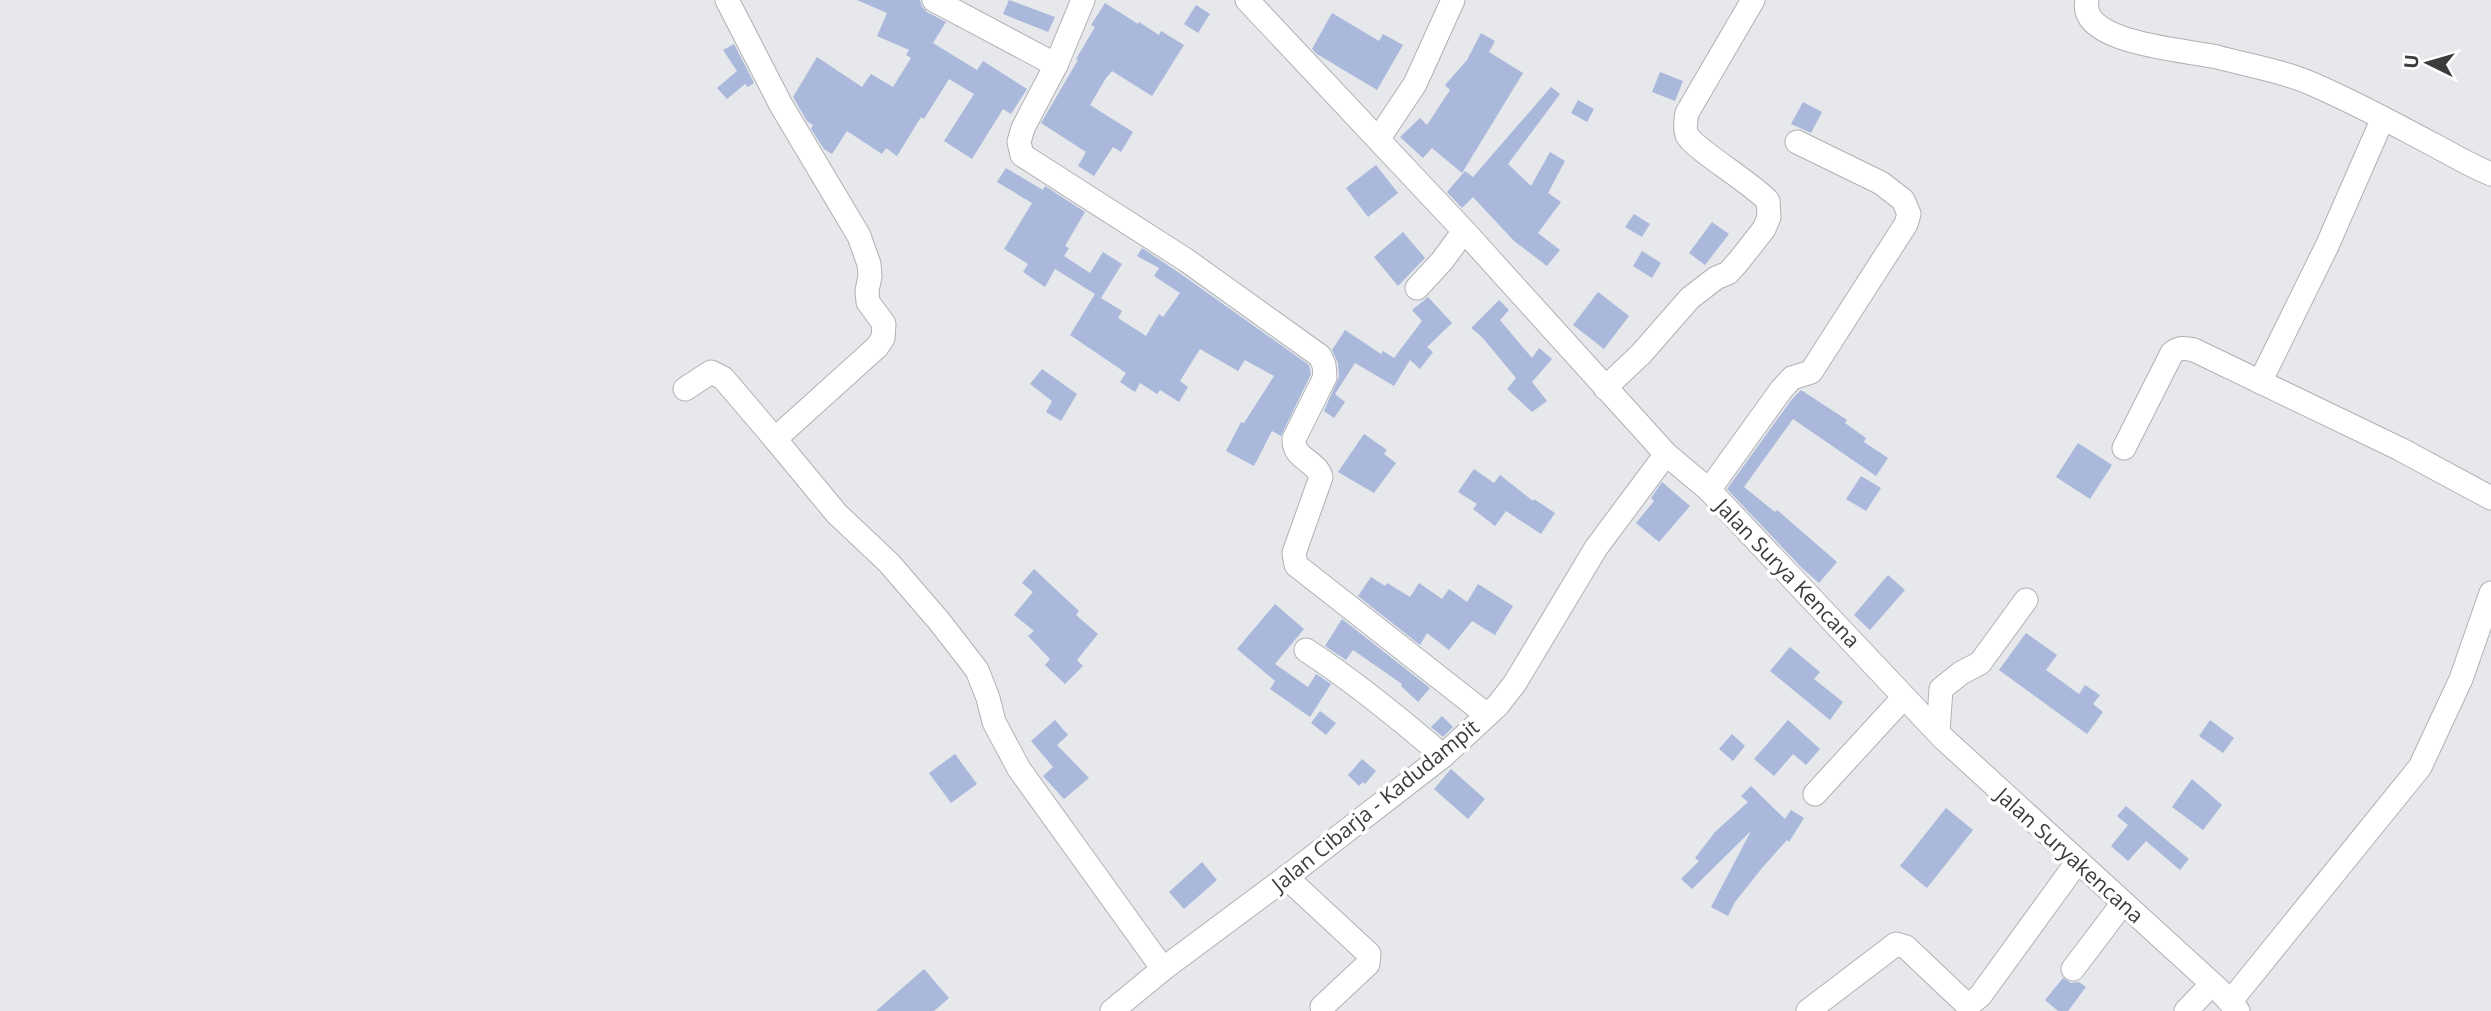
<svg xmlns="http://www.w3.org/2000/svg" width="2491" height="1011" font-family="'Open Sans',sans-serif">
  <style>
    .building { fill: #a9b8db }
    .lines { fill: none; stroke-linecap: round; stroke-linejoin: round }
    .minor-casing { stroke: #b0b1b4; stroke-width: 25 }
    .minor { stroke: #fff; stroke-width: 23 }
    .labels { text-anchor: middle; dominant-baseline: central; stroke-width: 7; stroke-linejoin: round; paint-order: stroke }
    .street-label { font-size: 21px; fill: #3b3c3d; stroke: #fff }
  </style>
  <rect width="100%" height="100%" fill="#e6e8eb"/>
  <!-- building -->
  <g class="building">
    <path d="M857,0H920L922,7L927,12L946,22L933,43L977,70L983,61L1027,89L1011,114L1003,109L972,159L944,141L974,94L949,79L924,119L921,117L897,156L886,148L882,154L847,131L832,154L824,149L811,129L813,125L807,121L793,97L817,57L862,87L871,74L893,87L911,58L906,55L909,50L877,36L887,13Z"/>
    <path d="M1009,0L1055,17L1048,32L1003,14Z"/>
    <path d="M1105,3L1138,24L1139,22L1159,35L1161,31L1184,45L1152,96L1112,71L1106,78L1090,105L1133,132L1121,152L1113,147L1094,176L1078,166L1086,152L1041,123L1078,60L1076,59L1095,27L1091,25Z"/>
    <path d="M1196,5L1210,14L1198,33L1184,24Z"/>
    <path d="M1332,13L1379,41L1383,34L1403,45L1377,90L1317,54L1312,49Z"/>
    <path d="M1481,33L1495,41L1489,52L1523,73L1462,173L1432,148L1423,158L1400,137L1420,118L1427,125L1450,90L1445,85L1467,60Z"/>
    <path d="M734,44L754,83L748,87L745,84L727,99L717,88L737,71L723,50Z"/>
    <path d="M1660,72L1683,81L1675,101L1652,92Z"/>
    <path d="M1551,87L1560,94L1508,164L1531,186L1550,152L1565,161L1548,193L1561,202L1538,233L1560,250L1547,266L1514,241L1473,197L1462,208L1447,192L1465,171L1473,177Z"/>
    <path d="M1578,100L1594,109L1587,122L1571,113Z"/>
    <path d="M1803,102L1822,112L1811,133L1791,124Z"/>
    <path d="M1376,165L1398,193L1368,217L1346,188Z"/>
    <path d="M1006,168L1043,190L1045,186L1085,212L1065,246L1069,248L1064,256L1090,273L1103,252L1122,264L1101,298L1122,311L1118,318L1146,336L1159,314L1163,317L1180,293L1154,276L1159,268L1137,256L1142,248L1178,272L1309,365L1311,374L1281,436L1272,431L1254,466L1226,451L1241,422L1244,423L1274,376L1245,360L1238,371L1200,349L1180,381L1188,387L1179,402L1160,390L1157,394L1140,383L1135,392L1120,382L1126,373L1070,335L1095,294L1055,269L1045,287L1023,272L1028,264L1004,249L1032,203L997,182Z"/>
    <path d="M1634,214L1650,224L1642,237L1625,227Z"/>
    <path d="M1712,222L1729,234L1705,265L1689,253Z"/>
    <path d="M1403,232L1425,258L1398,286L1374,257Z"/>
    <path d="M1642,251L1661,263L1652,278L1633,266Z"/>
    <path d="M1598,292L1629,316L1604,349L1573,325Z"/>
    <path d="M1428,297L1452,323L1427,347L1433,352L1420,369L1410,360L1394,386L1355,363L1335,394L1345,402L1334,418L1324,411L1323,413L1339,377L1338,363L1332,350L1345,330L1381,354L1383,351L1394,358L1422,321L1412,310Z"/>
    <path d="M1499,300L1509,310L1500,320L1532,358L1539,348L1552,359L1532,382L1547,401L1532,412L1507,389L1516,378L1482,337L1471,328Z"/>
    <path d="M1042,369L1077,394L1061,421L1046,412L1052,401L1030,384Z"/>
    <path d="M1801,390L1847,420L1845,423L1866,438L1864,442L1888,458L1876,476L1793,419L1744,487L1775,512L1777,510L1837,562L1819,583L1802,568L1727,489L1792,399Z"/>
    <path d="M1364,434L1387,450L1384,454L1396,463L1374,493L1338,472Z"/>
    <path d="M2078,443L2112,465L2090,499L2056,477Z"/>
    <path d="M1474,469L1494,483L1500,475L1533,501L1534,499L1555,513L1541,534L1506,511L1495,526L1473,509L1477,504L1458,492Z"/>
    <path d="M1861,476L1881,488L1866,511L1846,499Z"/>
    <path d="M1662,482L1690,506L1659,542L1636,523L1654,501L1651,498Z"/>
    <path d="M1034,569L1079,611L1076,615L1098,634L1077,660L1083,666L1065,684L1045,665L1050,659L1028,636L1034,631L1014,615L1033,592L1022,583Z"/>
    <path d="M1888,575L1905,590L1870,630L1854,615Z"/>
    <path d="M1371,577L1385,586L1387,583L1410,597L1419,583L1442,599L1449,589L1467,602L1478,584L1513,606L1495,635L1472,621L1449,650L1427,633L1420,645L1358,596Z"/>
    <path d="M1275,604L1304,629L1275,664L1308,687L1316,674L1331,684L1310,717L1270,689L1275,681L1237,649Z"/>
    <path d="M1342,619L1430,688L1418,702L1401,686L1402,684L1353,650L1346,660L1325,646Z"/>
    <path d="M2026,633L2057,655L2046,670L2079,694L2085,685L2100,695L2093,704L2103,712L2087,734L1999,670Z"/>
    <path d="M1790,647L1820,672L1814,679L1843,702L1830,720L1770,671Z"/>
    <path d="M1320,711L1336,723L1326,735L1311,723Z"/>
    <path d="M1442,716L1453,727L1443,737L1431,727Z"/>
    <path d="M1055,720L1068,735L1057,745L1089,778L1064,799L1043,776L1053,767L1031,741Z"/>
    <path d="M1788,720L1820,749L1806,765L1793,754L1774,776L1754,759Z"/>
    <path d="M2210,720L2234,738L2223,753L2199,736Z"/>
    <path d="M1732,734L1745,746L1733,761L1719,749Z"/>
    <path d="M955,754L977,784L951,803L929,773Z"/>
    <path d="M1362,759L1376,771L1365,784L1363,782L1359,786L1348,775Z"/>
    <path d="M1451,769L1485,799L1468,819L1434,789Z"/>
    <path d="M2192,779L2222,805L2203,830L2172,807Z"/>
    <path d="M1751,786L1785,819L1791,810L1804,818L1789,842L1787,840L1762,868L1735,902L1728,916L1711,907L1751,831L1692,889L1681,879L1699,861L1695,858L1715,832L1748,802L1741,796Z"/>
    <path d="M2126,806L2189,859L2180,870L2146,841L2128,861L2111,846L2128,825L2117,816Z"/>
    <path d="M1946,808L1973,830L1927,888L1900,866Z"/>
    <path d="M1202,862L1217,880L1184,909L1169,892Z"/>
    <path d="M924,969L949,998L934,1011H876Z"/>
    <path d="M2063,978L2071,983L2079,982L2086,987L2068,1011H2058L2045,1000Z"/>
  </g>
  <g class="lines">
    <!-- minor casing -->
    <g class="minor-casing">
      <g id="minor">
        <path d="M727,0L781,105L859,236L869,264L870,276L867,291L868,302L884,324L883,338L877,347L775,439L837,514L889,563L939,621L977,670L988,698L994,722L1019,769L1163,969"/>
        <path d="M934,0L1056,65"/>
        <path d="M1083,0L1056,65L1023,128L1019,142L1022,155L1186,260L1320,356L1324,365L1325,377L1294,439C1293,459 1316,460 1321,477L1294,553L1296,565L1487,715"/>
        <path d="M1247,0L1466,233L1666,454L1709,490L1943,738L2219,990L2238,1011"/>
        <path d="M2087,0C2077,44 2188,50 2217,57C2250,66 2288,72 2319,87C2358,104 2396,125 2434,145C2453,155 2471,166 2491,174"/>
        <path d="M1379,138L1415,84L1453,0"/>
        <path d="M1417,288L1442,261L1464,231"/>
        <path d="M2260,382L2327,246L2383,118"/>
        <path d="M1605,388L1641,354L1690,298L1716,278L1728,273L1738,262L1764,229L1769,217L1768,201C1752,183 1694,149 1687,135C1684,128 1686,119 1687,113L1753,0"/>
        <path d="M685,389L711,372L723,378L775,439"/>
        <path d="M2124,448L2172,353C2179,347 2185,348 2194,350L2400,449L2491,498"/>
        <path d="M1709,490L1781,390L1792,378L1811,372L1906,224L1909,214L1903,200L1881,183L1797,142"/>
        <path d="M1306,650C1355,682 1399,718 1443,756"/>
        <path d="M1938,732L1941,689L1961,673L1980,663L2026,600"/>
        <path d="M1815,794L1904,697"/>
        <path d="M1286,877L1369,954L1368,964L1322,1007"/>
        <path d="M2073,969L2123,903"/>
        <path d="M2230,1002L2420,767L2461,679L2491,593"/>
        <path d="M1112,1011L1163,969L1292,873L1443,756L1498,705L1515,683L1596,548L1666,454"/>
        <path d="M1808,1011L1896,944L1906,947L1964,1002L1971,1003L1980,996L2078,861"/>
        <path d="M2186,1011L2212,984"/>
      </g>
    </g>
    <!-- minor -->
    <use href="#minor" class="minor"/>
  </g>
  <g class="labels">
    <!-- street labels -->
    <g class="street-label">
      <text transform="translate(1788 573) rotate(46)">Jalan Surya Kencana</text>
      <text transform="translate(1375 805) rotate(-39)">Jalan Cibarja - Kadudampit</text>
      <text transform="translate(2070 855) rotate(42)">Jalan Suryakencana</text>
    </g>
  </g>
  <!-- north arrow -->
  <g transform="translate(2428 63) rotate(275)" stroke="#ffffff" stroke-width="5" paint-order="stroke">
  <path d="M0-5L12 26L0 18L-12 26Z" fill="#3b3c3d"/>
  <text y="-10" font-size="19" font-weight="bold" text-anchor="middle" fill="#3b3c3d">U</text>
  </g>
</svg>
